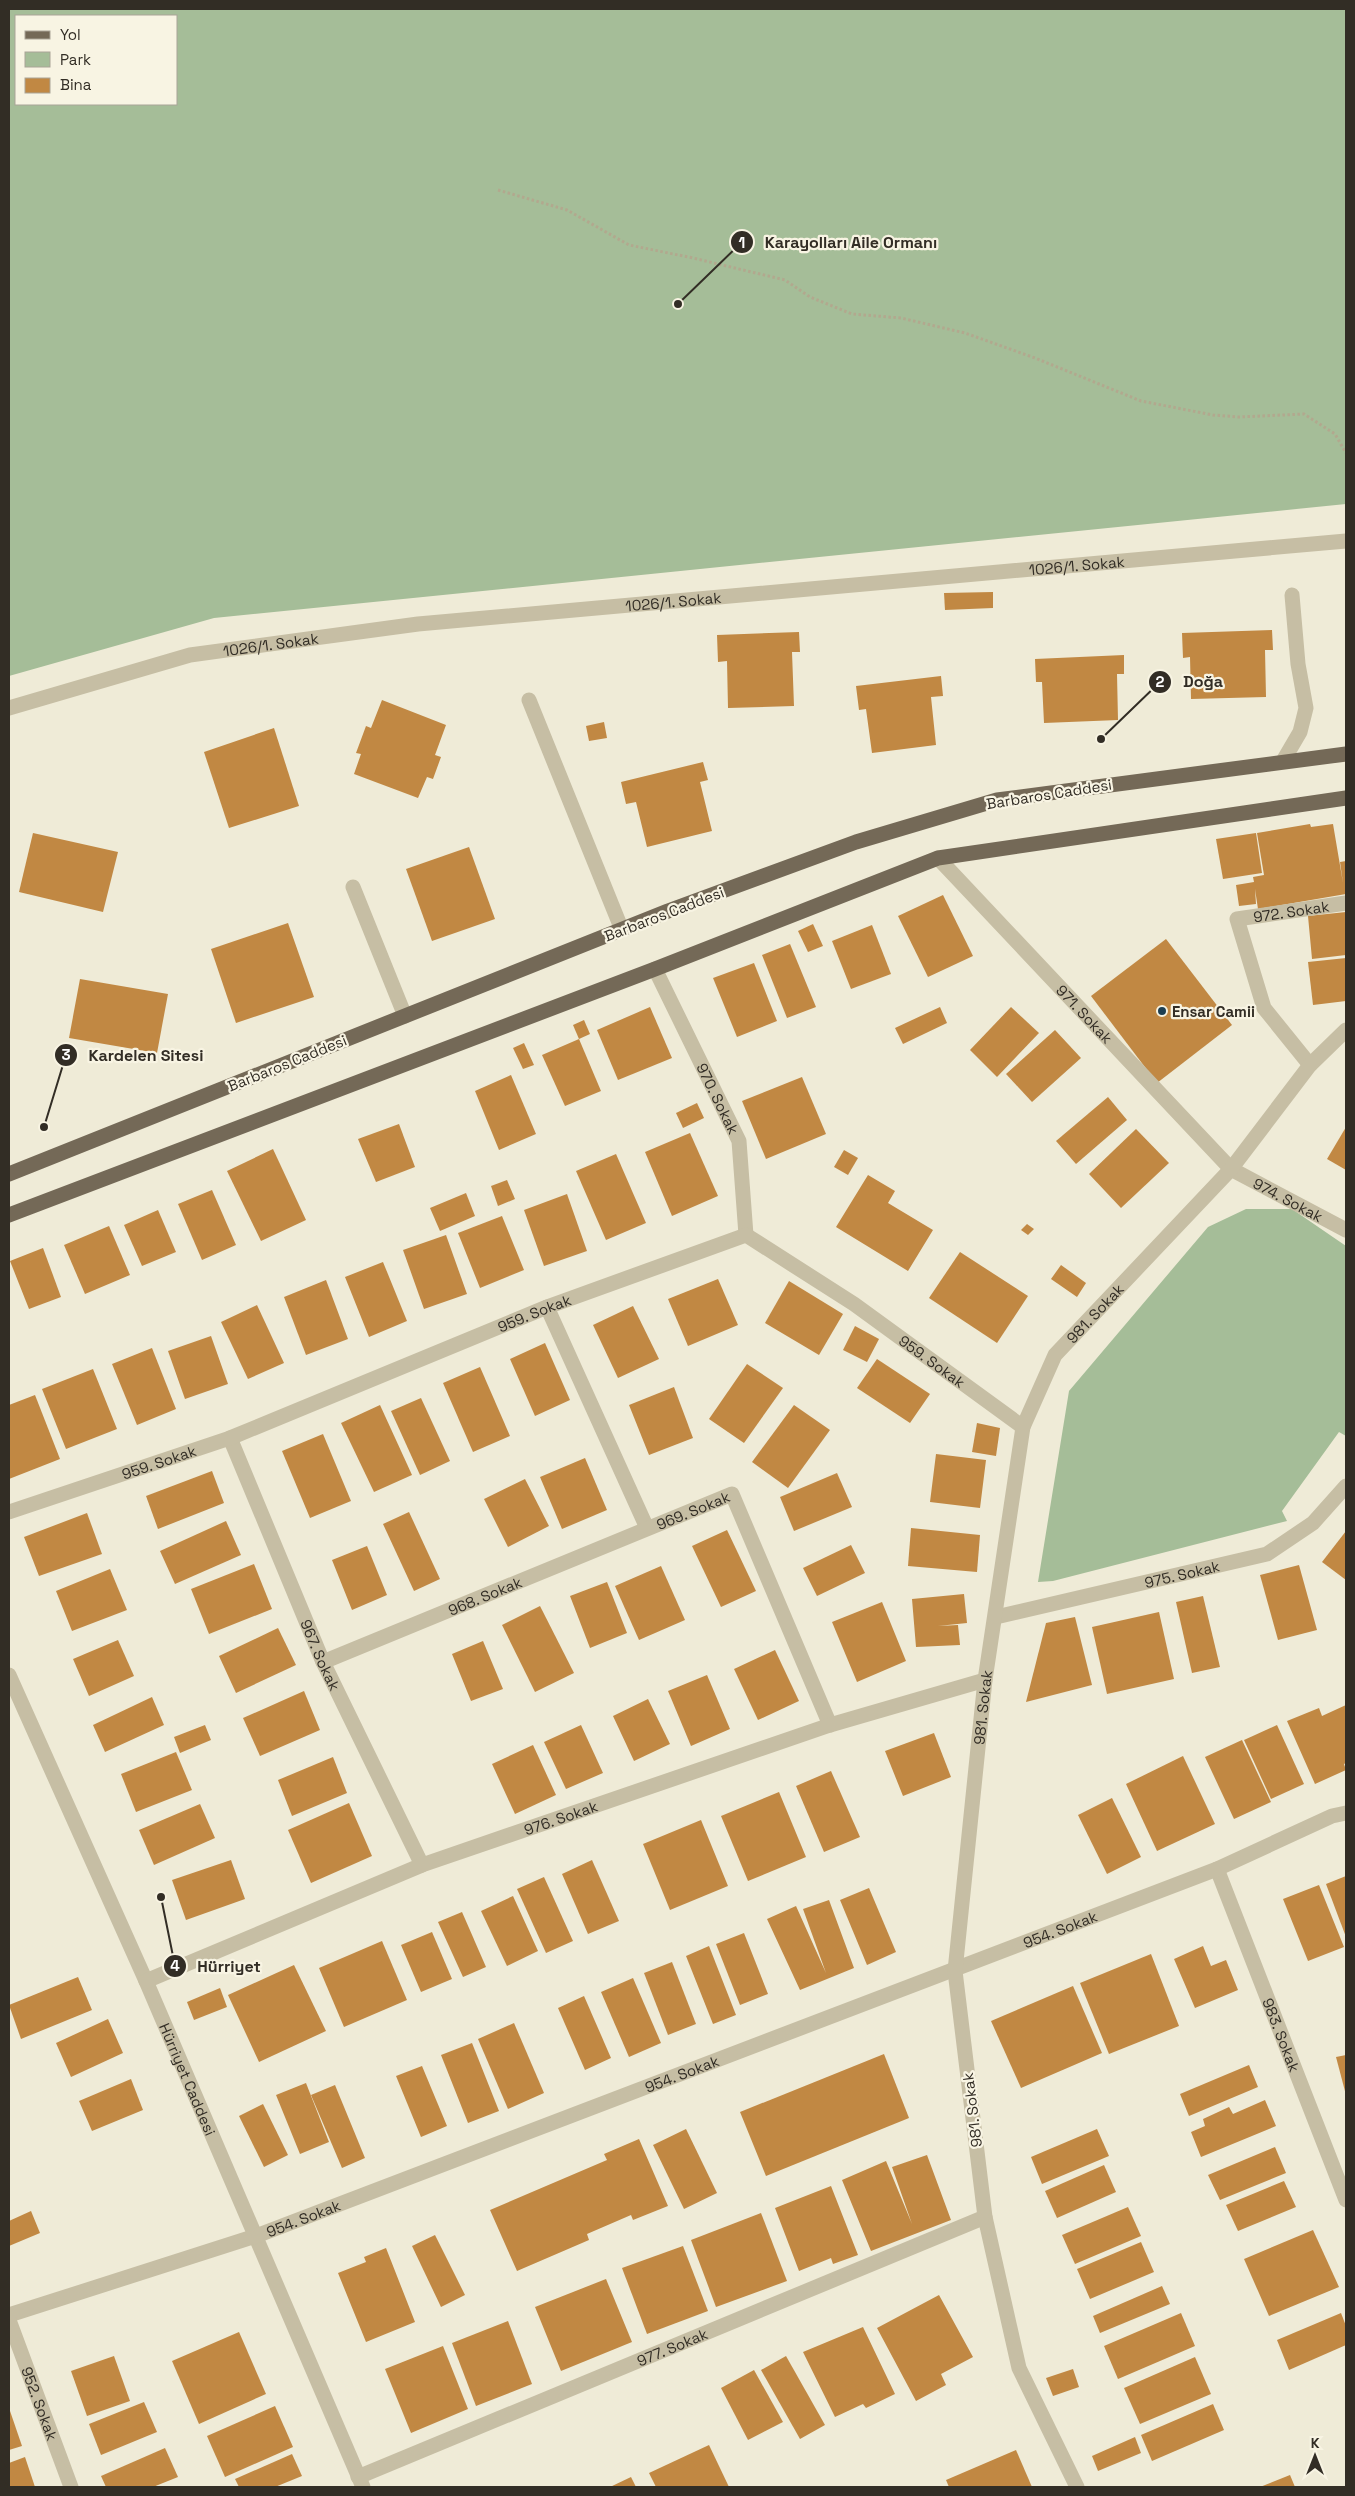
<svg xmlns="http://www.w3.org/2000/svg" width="1355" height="2496" font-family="'Space Grotesk',sans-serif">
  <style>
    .green { fill: #a5bd98; fill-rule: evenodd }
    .building { fill: #c18843 }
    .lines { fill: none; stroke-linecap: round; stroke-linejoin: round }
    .path { stroke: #b2a88e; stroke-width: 3; stroke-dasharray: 2.5 2.5; stroke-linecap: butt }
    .minor { stroke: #c6bea4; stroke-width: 15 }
    .major { stroke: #746957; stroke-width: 15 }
    .poi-dot { fill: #1d3e51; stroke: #f8f4e3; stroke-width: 2 }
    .labels { text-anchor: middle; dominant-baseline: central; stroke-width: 4.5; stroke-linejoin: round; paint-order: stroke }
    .street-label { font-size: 15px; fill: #322d25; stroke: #f8f4e3 }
    .poi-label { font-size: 15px; font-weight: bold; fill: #322d25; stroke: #f8f4e3; text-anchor: start }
    .leader { fill: none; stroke: #322d25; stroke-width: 2 }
    .callout-dot { fill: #322d25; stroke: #f8f4e3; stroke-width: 2 }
    .mark-label { font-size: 15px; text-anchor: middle; font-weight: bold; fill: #fff }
    .callout-label { font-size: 16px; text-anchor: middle; font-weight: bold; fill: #322d25; stroke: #f8f4e3; stroke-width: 4.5; stroke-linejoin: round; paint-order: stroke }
  </style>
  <rect width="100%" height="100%" fill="#efebd7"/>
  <!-- green -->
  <g class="green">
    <path d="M9,9H1346V504L214,618L9,676ZM16,16H176V104H16Z"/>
    <path d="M1246,1209H1292L1346,1246V1436L1339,1432L1282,1511L1287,1521L1053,1581L1038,1582L1069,1391L1208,1227Z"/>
  </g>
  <!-- building -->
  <g class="building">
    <path d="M993,592V608L945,610L944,593Z"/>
    <path d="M1272,630L1273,650H1265L1266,697L1191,699L1190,657L1183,658L1182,633Z"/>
    <path d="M799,632L800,652H792L794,706L728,708L727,661L718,662L717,635Z"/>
    <path d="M1124,655V674H1117L1118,720L1044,723L1042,682H1036L1035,659Z"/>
    <path d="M941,676L943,696L931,697L936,745L872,753L866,709L859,710L856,686Z"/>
    <path d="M382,700L446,725L435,755L441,757L433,779L427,777L418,798L354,774L361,754L356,753L366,726L371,728Z"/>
    <path d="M604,722L607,738L589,741L586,726Z"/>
    <path d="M274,728L299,806L229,828L204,752Z"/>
    <path d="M703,762L708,780L700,782L712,831L647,847L636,802L626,804L621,782Z"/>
    <path d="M1310,824L1311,827L1333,824L1343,883L1340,862L1346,861V894L1258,909L1255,889L1256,904L1239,906L1236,885L1254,882L1253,877L1264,875L1257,833Z"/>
    <path d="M33,833L118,852L103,912L19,892Z"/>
    <path d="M1256,833L1262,873L1223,879L1216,839Z"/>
    <path d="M469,847L495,919L432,941L406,869Z"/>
    <path d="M943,895L973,956L928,977L898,916Z"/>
    <path d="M1346,912V955L1312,959L1308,916Z"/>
    <path d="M288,923L314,997L236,1023L211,949Z"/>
    <path d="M813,924L823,946L808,952L798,931Z"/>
    <path d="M872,925L891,974L851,989L832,941Z"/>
    <path d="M1166,939L1232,1025L1157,1083L1091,996Z"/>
    <path d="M790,944L816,1007L787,1018L762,955Z"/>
    <path d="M1346,958V1001L1313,1005L1308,962Z"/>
    <path d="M754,963L777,1021L737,1037L713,978Z"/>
    <path d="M80,979L168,994L157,1053L69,1038Z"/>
    <path d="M650,1007L672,1058L618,1080L597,1030Z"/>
    <path d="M940,1007L947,1023L903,1044L895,1028Z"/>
    <path d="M1011,1007L1039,1033L997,1077L970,1050Z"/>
    <path d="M584,1020L590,1034L579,1039L573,1025Z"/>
    <path d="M1055,1030L1081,1058L1032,1102L1006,1074Z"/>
    <path d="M579,1039L601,1091L565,1106L542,1055Z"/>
    <path d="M524,1043L534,1065L523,1069L513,1048Z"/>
    <path d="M511,1075L536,1134L499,1150L475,1091Z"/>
    <path d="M802,1077L826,1134L766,1159L742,1101Z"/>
    <path d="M1108,1097L1127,1120L1076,1164L1056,1141Z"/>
    <path d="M697,1103L704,1118L683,1128L676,1113Z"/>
    <path d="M399,1124L415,1167L376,1182L358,1139Z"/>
    <path d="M1346,1127V1170L1327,1159Z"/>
    <path d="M1136,1129L1169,1163L1121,1208L1089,1174Z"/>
    <path d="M690,1133L718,1196L672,1216L645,1152Z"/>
    <path d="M273,1149L306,1220L261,1241L227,1171Z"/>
    <path d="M844,1150L858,1158L848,1175L834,1167Z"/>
    <path d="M616,1154L646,1223L606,1240L576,1171Z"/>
    <path d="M868,1175L895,1191L888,1203L933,1230L908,1271L836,1227Z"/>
    <path d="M507,1180L515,1199L498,1206L491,1186Z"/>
    <path d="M212,1190L236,1245L202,1260L178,1204Z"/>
    <path d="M466,1193L475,1216L440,1231L430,1208Z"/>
    <path d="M567,1194L587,1251L544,1266L524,1210Z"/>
    <path d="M158,1210L176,1252L142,1266L124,1225Z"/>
    <path d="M502,1216L524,1270L480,1288L458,1233Z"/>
    <path d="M1027,1224L1034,1229L1028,1235L1021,1230Z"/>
    <path d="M109,1226L130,1275L85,1294L64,1245Z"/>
    <path d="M446,1235L467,1294L424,1309L403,1250Z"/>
    <path d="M43,1248L61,1297L29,1309L10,1261Z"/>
    <path d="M960,1252L1028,1296L997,1343L929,1298Z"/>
    <path d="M383,1262L407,1321L369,1337L345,1277Z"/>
    <path d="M1061,1265L1086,1283L1077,1297L1051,1279Z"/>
    <path d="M718,1279L738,1325L688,1346L668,1299Z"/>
    <path d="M326,1280L348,1339L306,1355L284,1297Z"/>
    <path d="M789,1281L843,1314L819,1355L765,1323Z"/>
    <path d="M257,1305L284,1363L248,1379L221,1322Z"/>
    <path d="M633,1306L659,1359L618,1378L593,1325Z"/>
    <path d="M855,1326L879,1339L867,1362L843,1350Z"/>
    <path d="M211,1336L228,1384L185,1399L168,1351Z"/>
    <path d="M545,1343L570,1400L535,1416L510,1359Z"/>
    <path d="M152,1348L176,1409L137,1425L112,1364Z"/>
    <path d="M877,1359L930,1394L910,1423L857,1388Z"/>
    <path d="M747,1364L783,1388L744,1443L709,1419Z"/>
    <path d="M480,1367L510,1436L473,1452L443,1383Z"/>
    <path d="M93,1369L117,1429L66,1449L42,1389Z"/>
    <path d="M674,1387L693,1438L649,1455L629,1405Z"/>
    <path d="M35,1395L60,1459L9,1479V1405Z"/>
    <path d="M421,1398L450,1461L420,1475L391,1411Z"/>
    <path d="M380,1405L412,1475L374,1492L341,1423Z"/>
    <path d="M794,1405L830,1430L788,1488L752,1462Z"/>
    <path d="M977,1423L1000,1428L996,1456L972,1452Z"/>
    <path d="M323,1434L351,1501L310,1518L282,1451Z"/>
    <path d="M936,1454L986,1460L980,1508L930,1502Z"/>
    <path d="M585,1458L607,1510L562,1529L540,1477Z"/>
    <path d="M212,1471L224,1503L158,1529L146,1496Z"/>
    <path d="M837,1473L852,1507L794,1531L780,1497Z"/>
    <path d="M525,1479L549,1526L508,1547L484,1499Z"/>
    <path d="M409,1512L440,1579L414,1591L383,1524Z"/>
    <path d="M87,1513L102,1554L39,1576L24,1537Z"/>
    <path d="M226,1521L241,1555L175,1584L160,1551Z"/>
    <path d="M911,1528L980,1535L977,1572L908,1566Z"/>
    <path d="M727,1530L756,1591L721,1607L692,1546Z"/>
    <path d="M1346,1531V1580L1322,1562Z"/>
    <path d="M851,1545L865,1573L817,1596L803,1568Z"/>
    <path d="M367,1546L387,1595L352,1610L332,1560Z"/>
    <path d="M254,1564L272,1609L209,1634L191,1589Z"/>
    <path d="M1299,1565L1317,1630L1278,1640L1260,1575Z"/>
    <path d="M661,1566L685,1620L639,1640L615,1586Z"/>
    <path d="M110,1569L127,1610L72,1631L56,1591Z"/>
    <path d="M607,1582L627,1633L590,1648L570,1596Z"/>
    <path d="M964,1594L967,1623L938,1626L958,1625L960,1645L916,1647L912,1599Z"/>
    <path d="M1203,1596L1220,1667L1192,1673L1176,1602Z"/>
    <path d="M882,1602L906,1661L857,1682L832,1622Z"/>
    <path d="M540,1606L574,1673L535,1692L502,1625Z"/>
    <path d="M1159,1612L1174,1679L1107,1694L1092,1627Z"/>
    <path d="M1075,1617L1092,1685L1026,1702L1046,1623Z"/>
    <path d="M278,1628L296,1665L236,1693L219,1656Z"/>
    <path d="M118,1640L134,1676L89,1696L73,1659Z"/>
    <path d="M483,1641L503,1689L471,1701L452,1654Z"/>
    <path d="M775,1650L799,1701L758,1720L734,1669Z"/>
    <path d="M707,1675L730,1729L691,1746L668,1691Z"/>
    <path d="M304,1691L320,1730L260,1756L243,1718Z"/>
    <path d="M152,1697L164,1725L105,1752L93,1725Z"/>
    <path d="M648,1699L670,1744L634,1761L613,1716Z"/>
    <path d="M1346,1705V1763L1344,1764L1346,1770L1315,1784L1287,1721L1319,1708L1322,1716Z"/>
    <path d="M205,1725L211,1740L180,1753L174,1737Z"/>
    <path d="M581,1725L603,1773L566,1789L544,1742Z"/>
    <path d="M1277,1725L1304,1784L1271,1799L1244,1740Z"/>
    <path d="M934,1733L951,1777L903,1796L885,1751Z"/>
    <path d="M1242,1740L1271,1802L1234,1819L1205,1757Z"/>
    <path d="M533,1745L556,1795L515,1814L492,1764Z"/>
    <path d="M176,1752L192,1790L136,1812L121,1774Z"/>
    <path d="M1183,1756L1215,1824L1157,1851L1126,1784Z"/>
    <path d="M333,1757L347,1793L292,1816L278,1780Z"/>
    <path d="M831,1771L860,1837L824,1852L796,1786Z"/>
    <path d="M779,1792L806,1857L748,1881L721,1816Z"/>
    <path d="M1112,1798L1141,1857L1107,1874L1078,1815Z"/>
    <path d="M349,1803L372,1856L311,1883L288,1830Z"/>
    <path d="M200,1804L215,1838L154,1865L139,1830Z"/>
    <path d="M701,1820L728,1886L670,1910L643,1844Z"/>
    <path d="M231,1860L245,1899L186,1920L172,1880Z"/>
    <path d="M592,1860L619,1921L588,1934L562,1874Z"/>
    <path d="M1346,1876V1937L1326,1884Z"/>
    <path d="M544,1877L573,1941L546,1953L517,1889Z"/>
    <path d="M1319,1885L1344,1947L1308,1961L1283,1899Z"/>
    <path d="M869,1888L896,1952L867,1965L840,1900Z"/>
    <path d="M513,1896L538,1951L507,1966L481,1911Z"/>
    <path d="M829,1900L854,1968L800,1990L767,1919L796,1906L826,1973L803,1909Z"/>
    <path d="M462,1912L486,1967L463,1977L438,1922Z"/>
    <path d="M432,1932L452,1979L421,1992L401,1945Z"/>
    <path d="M744,1933L768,1994L740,2005L716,1944Z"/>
    <path d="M382,1941L407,2000L344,2027L319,1968Z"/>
    <path d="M709,1946L736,2015L713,2024L686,1956Z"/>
    <path d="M1203,1946L1211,1966L1226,1960L1238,1990L1195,2008L1174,1959Z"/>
    <path d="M1151,1954L1179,2026L1109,2054L1080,1983Z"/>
    <path d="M672,1962L696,2024L668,2035L644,1973Z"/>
    <path d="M294,1965L326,2031L259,2062L228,1995Z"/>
    <path d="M78,1977L92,2010L21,2039L9,2005Z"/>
    <path d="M633,1978L661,2043L629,2057L601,1992Z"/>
    <path d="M1073,1986L1102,2053L1021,2088L991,2021Z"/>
    <path d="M220,1988L227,2007L194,2020L187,2002Z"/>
    <path d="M584,1996L611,2058L585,2070L558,2008Z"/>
    <path d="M108,2019L123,2053L71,2077L56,2043Z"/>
    <path d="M514,2023L544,2093L508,2109L478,2039Z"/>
    <path d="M472,2043L499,2111L468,2123L441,2055Z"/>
    <path d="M884,2054L909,2118L766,2176L740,2112Z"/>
    <path d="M1346,2055V2095L1336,2057Z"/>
    <path d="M1249,2065L1258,2087L1189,2116L1180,2094Z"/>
    <path d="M422,2066L447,2126L421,2137L396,2076Z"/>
    <path d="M131,2079L143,2110L92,2131L79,2101Z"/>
    <path d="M306,2083L329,2142L300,2154L276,2095Z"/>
    <path d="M335,2085L365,2158L342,2168L311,2095Z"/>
    <path d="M1265,2100L1276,2126L1201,2157L1191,2132L1205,2126L1203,2119L1229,2107L1233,2114Z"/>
    <path d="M263,2104L288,2155L264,2167L239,2116Z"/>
    <path d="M686,2129L717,2193L684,2209L653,2145Z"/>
    <path d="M1097,2129L1109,2156L1042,2184L1031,2157Z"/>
    <path d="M639,2139L668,2206L633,2220L631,2215L587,2234L589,2240L517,2271L490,2210L607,2160L604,2154Z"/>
    <path d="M1275,2147L1286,2173L1220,2200L1208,2175Z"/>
    <path d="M927,2155L951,2220L871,2251L842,2180L886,2161L912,2224L892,2167Z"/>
    <path d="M1104,2165L1116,2192L1057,2218L1045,2191Z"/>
    <path d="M1284,2181L1296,2207L1238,2231L1226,2205Z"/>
    <path d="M831,2186L858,2255L833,2264L831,2258L799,2271L775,2208Z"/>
    <path d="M1128,2207L1141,2236L1075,2264L1062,2235Z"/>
    <path d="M31,2211L40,2233L9,2246V2221Z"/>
    <path d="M761,2213L787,2281L716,2307L691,2240Z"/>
    <path d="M1313,2230L1339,2287L1269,2316L1244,2259Z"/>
    <path d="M435,2235L465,2295L441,2307L412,2246Z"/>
    <path d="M1141,2242L1154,2272L1090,2299L1077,2269Z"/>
    <path d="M683,2246L708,2311L647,2334L622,2268Z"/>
    <path d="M386,2248L415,2322L366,2342L338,2273L366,2262L364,2257Z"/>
    <path d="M606,2279L632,2342L561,2371L535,2307Z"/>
    <path d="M1162,2286L1170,2304L1100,2333L1093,2316Z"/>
    <path d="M939,2295L973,2357L941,2374L946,2385L916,2401L877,2328Z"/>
    <path d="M1181,2313L1195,2346L1118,2379L1104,2346Z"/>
    <path d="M1341,2313L1346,2326V2345L1289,2370L1277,2340Z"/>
    <path d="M508,2321L532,2384L476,2406L452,2343Z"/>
    <path d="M863,2327L895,2394L866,2408L863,2404L835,2417L803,2352Z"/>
    <path d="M239,2332L266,2394L199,2424L172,2361Z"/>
    <path d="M443,2346L468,2409L411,2433L385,2369Z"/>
    <path d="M114,2356L130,2401L87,2416L71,2371Z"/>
    <path d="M786,2356L825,2425L800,2439L761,2370Z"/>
    <path d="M1195,2357L1211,2394L1140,2424L1124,2388Z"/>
    <path d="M1073,2369L1079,2387L1053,2396L1046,2378Z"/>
    <path d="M754,2370L783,2422L748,2440L721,2388Z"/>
    <path d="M144,2402L157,2432L101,2455L89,2424Z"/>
    <path d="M1213,2404L1224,2430L1152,2461L1141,2435Z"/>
    <path d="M275,2406L293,2447L225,2477L207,2436Z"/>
    <path d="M9,2408L22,2446L9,2450Z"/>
    <path d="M1135,2437L1141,2453L1098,2471L1092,2456Z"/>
    <path d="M709,2445L729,2487H656L649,2473Z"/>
    <path d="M165,2448L178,2477L153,2487H106L101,2476Z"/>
    <path d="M1016,2450L1032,2487H949L946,2480Z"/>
    <path d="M292,2454L302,2476L275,2487H239L235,2479Z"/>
    <path d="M25,2457L35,2487H9V2463Z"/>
    <path d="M1290,2475L1295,2487H1260Z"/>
    <path d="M631,2477L636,2487H610Z"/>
  </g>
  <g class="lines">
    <!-- path -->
    <path class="path" d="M498,190L567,210L629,245L693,258L785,280L810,297L852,314L901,318L965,333L1035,358L1141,401L1213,415L1239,417L1304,414L1335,434L1346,453"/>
    <!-- minor -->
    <g class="minor">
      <path d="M529,700L622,930"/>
      <path id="s1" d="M9,708L190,655L418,624L1346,541"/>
      <path d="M1283,761L1300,732L1306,708L1298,664L1292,595"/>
      <path id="s2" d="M938,858L1231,1169L1346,1230"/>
      <path d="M353,887L405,1016"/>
      <path id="s3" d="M655,969L739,1141L746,1235"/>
      <path id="s4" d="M1310,1065L1264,1008L1237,919L1346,903"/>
      <path id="s5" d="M746,1235L854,1304L1023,1427"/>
      <path d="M547,1307L647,1528"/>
      <path id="s6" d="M230,1438L323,1662L422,1865"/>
      <path id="s7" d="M9,1512L230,1438L547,1307L746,1235"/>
      <path id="s8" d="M996,1617L1267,1554L1313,1523L1346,1486"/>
      <path id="s9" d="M323,1662L732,1494L830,1725"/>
      <path id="s10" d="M9,1675L146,1981L363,2487"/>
      <path id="s11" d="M1217,1869L1346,2200"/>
      <path id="s12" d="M146,1981L422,1865L830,1725L985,1680"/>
      <path id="s13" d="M9,2315L256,2236L1217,1869L1332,1816L1346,1813"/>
      <path id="s14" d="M9,2320L71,2487"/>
      <path id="s15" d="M358,2477L985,2217"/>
      <path id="s16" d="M1077,2487L1019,2368L985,2217L955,1971L985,1680L1023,1427L1055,1355L1231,1169L1310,1065L1346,1030"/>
    </g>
    <!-- major -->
    <g class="major">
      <path d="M9,1174L668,911L856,842L997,800L1346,754"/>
      <path d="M9,1215L655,969L938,858L1346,798"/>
    </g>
  </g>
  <!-- markers -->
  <circle class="poi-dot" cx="1162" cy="1011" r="5"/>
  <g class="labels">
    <!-- street labels -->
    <g class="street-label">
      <text stroke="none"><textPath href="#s1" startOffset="1080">1026/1. Sokak</textPath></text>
      <text stroke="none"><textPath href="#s1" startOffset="675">1026/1. Sokak</textPath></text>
      <text stroke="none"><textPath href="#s1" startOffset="270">1026/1. Sokak</textPath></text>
      <text transform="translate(1049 794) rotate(-9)">Barbaros Caddesi</text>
      <text stroke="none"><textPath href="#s4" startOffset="221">972. Sokak</textPath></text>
      <text transform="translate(664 914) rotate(-21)">Barbaros Caddesi</text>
      <text stroke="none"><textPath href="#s2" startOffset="214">971. Sokak</textPath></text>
      <text transform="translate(287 1063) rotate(-22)">Barbaros Caddesi</text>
      <text stroke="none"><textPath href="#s3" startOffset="144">970. Sokak</textPath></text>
      <text stroke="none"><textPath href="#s2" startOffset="492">974. Sokak</textPath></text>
      <text stroke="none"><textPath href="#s7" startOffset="562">959. Sokak</textPath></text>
      <text stroke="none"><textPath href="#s16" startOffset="1220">981. Sokak</textPath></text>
      <text stroke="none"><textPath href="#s5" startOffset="225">959. Sokak</textPath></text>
      <text stroke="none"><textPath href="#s7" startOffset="158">959. Sokak</textPath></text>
      <text stroke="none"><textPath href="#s9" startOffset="400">969. Sokak</textPath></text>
      <text stroke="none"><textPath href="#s8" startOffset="191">975. Sokak</textPath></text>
      <text stroke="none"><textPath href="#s9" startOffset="175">968. Sokak</textPath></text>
      <text stroke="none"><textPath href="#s6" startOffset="235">967. Sokak</textPath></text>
      <text stroke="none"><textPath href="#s16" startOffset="800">981. Sokak</textPath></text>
      <text stroke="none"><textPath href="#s12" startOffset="446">976. Sokak</textPath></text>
      <text stroke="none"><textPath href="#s13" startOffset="1120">954. Sokak</textPath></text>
      <text stroke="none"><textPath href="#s11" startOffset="178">983. Sokak</textPath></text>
      <text stroke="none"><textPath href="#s13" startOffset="715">954. Sokak</textPath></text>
      <text stroke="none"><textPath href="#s10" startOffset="442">Hürriyet Caddesi</textPath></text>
      <text transform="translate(972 2110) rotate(-97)">981. Sokak</text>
      <text stroke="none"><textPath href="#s13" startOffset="310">954. Sokak</textPath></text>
      <text stroke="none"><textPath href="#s15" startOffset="340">977. Sokak</textPath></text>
      <text stroke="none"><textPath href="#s14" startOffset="89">952. Sokak</textPath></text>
    </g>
    <!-- poi labels -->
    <g class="poi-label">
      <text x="1172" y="1011">Ensar Camii</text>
    </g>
  </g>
  <!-- callouts -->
  <path class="leader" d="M678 304L742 242M1101 739L1160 682M44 1127L66 1055M161 1897L175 1966"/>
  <g class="callout-dot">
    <circle cx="678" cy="304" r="5"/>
    <circle cx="1101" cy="739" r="5"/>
    <circle cx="44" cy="1127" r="5"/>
    <circle cx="161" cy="1897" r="5"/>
    <circle cx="742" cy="242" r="12"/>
    <circle cx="1160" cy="682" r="12"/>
    <circle cx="66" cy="1055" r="12"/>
    <circle cx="175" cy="1966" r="12"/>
  </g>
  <g class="mark-label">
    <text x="742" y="248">1</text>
    <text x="1160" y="687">2</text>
    <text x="66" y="1060">3</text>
    <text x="175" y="1971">4</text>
  </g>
  <g class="callout-label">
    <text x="851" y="248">Karayolları Aile Ormanı</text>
    <text x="1203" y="687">Doğa</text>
    <text x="146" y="1061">Kardelen Sitesi</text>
    <text x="229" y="1972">Hürriyet</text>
  </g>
  <!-- border -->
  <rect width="1355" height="2496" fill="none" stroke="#322d25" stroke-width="20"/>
  <!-- legend -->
  <rect x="15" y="15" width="162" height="90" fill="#f8f4e3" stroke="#a9a497"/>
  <rect x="25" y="31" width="25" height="8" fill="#746957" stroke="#a9a497"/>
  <text x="60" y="40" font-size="15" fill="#322d25">Yol</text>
  <rect x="25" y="52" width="25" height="15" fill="#a5bd98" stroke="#a9a497"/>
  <text x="60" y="65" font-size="15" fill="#322d25">Park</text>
  <rect x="25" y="78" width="25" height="15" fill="#c18843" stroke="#a9a497"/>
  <text x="60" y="90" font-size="15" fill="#322d25">Bina</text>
  <!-- north arrow -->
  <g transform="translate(1315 2456)" stroke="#f8f4e3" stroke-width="4" paint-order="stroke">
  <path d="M0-4L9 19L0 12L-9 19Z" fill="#322d25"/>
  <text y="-8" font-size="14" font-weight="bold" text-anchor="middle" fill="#322d25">K</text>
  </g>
</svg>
